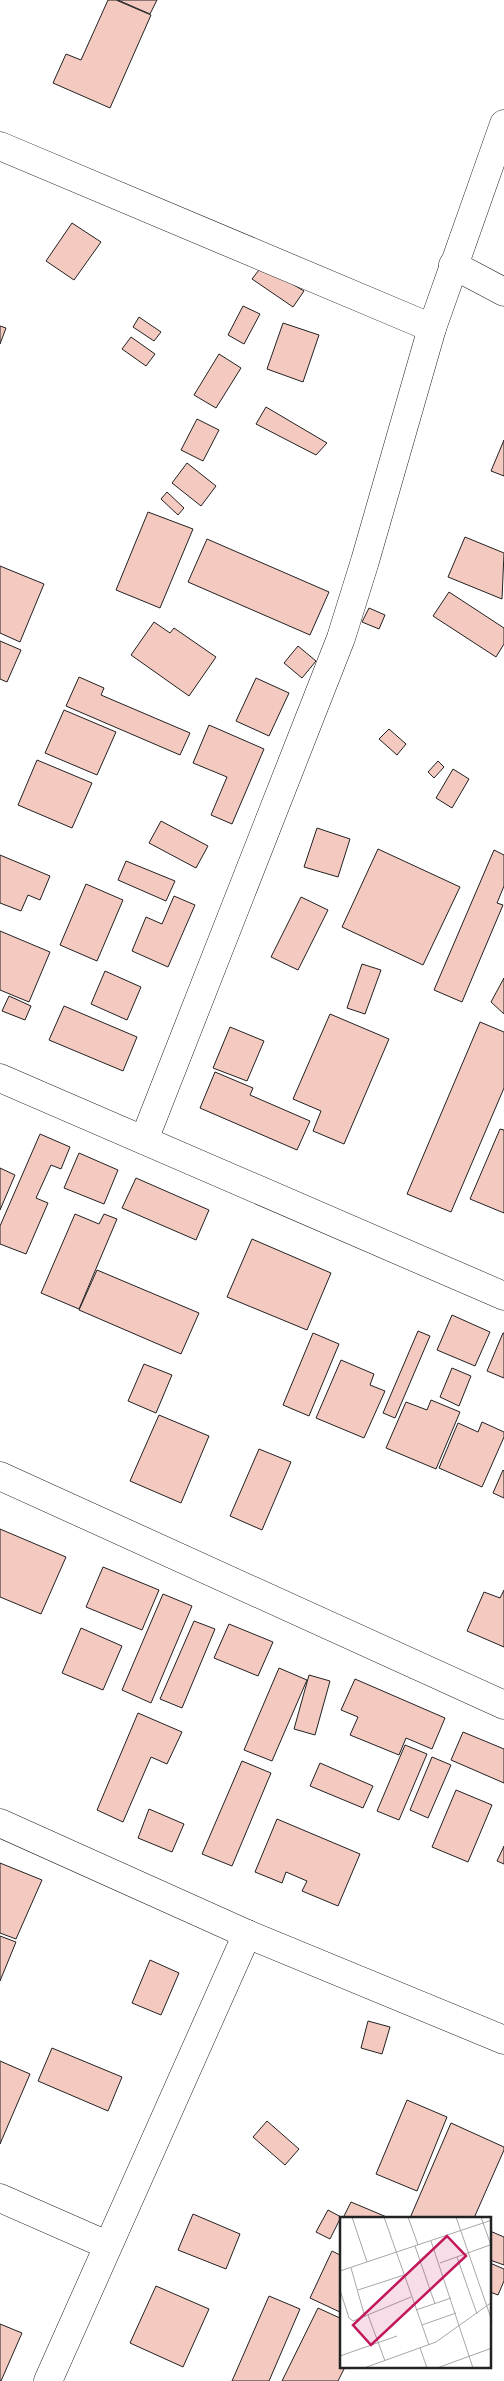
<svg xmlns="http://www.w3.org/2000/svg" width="504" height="2381" font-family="'DM Sans',sans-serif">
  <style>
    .building { fill: #f3c9c0; stroke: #222 }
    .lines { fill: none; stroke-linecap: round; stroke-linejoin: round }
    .street-casing { stroke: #222; stroke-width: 29 }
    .secondary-casing { stroke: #222; stroke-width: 29 }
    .street { stroke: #fff; stroke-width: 28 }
    .secondary { stroke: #fff; stroke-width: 28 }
    .inset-road { fill: none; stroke: #a7a7a7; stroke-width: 1 }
    .view { fill: #c2185b; fill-opacity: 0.15; stroke: #c2185b; stroke-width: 2.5 }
    .inset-edge { fill: none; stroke: #222; stroke-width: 2.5 }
  </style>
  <rect width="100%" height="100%" fill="#fff"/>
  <!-- building -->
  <g class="building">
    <path d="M108,0H116L151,15L110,108L53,83L66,54L81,60Z"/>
    <path d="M118,0H157L150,14Z"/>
    <path d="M72,223L101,242L74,280L46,261Z"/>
    <path d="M262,266L304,291L293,307L252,279Z"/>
    <path d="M243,306L260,314L244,344L228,335Z"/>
    <path d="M139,317L161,332L154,341L133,327Z"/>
    <path d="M283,323L319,335L303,382L267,369Z"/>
    <path d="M0,326L6,328L0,344Z"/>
    <path d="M131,337L155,354L146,366L122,349Z"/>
    <path d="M219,354L241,368L216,408L194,395Z"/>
    <path d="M266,407L327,443L316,455L256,424Z"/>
    <path d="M197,419L219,430L203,461L181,450Z"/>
    <path d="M504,440V476L491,471Z"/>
    <path d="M187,463L216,486L201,506L172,483Z"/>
    <path d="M167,492L184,508L178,515L161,499Z"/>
    <path d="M148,512L193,529L160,608L116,590Z"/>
    <path d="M465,537L504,553L502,599L448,577Z"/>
    <path d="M207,539L329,592L310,635L188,582Z"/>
    <path d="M0,566L44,584L20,642L0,633Z"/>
    <path d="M449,592L504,628V644L496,657L433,616Z"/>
    <path d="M369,608L385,615L379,629L362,622Z"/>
    <path d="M154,622L170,633L174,628L216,657L189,696L131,655Z"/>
    <path d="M0,641L21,650L7,682L0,679Z"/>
    <path d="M298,646L316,661L302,678L284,663Z"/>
    <path d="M79,677L104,688L101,695L190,733L180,755L66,706Z"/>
    <path d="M256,678L289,693L269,736L236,721Z"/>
    <path d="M64,710L116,732L97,775L45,753Z"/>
    <path d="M209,725L264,749L232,824L211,815L227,777L193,763Z"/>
    <path d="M389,729L406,744L397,755L379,739Z"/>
    <path d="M37,760L92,783L72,828L18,805Z"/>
    <path d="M438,761L444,767L434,778L428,772Z"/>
    <path d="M453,769L469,779L452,808L436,798Z"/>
    <path d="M161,821L208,846L196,868L149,843Z"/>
    <path d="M317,828L350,839L338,877L304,867Z"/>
    <path d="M378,849L460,887L423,965L342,927Z"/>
    <path d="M494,850L504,855V886L497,903L503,905L462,1002L434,990Z"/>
    <path d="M0,855L50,876L40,900L28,895L21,911L0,903Z"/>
    <path d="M126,861L175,881L166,901L118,880Z"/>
    <path d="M86,884L123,900L97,961L60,945Z"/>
    <path d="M174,896L195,905L168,967L132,951L146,917L162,924Z"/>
    <path d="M301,897L328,910L298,970L271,957Z"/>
    <path d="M0,931L50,952L29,1002L0,990Z"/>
    <path d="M362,964L381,970L365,1014L347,1008Z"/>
    <path d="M105,971L141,987L127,1020L91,1004Z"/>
    <path d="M504,978V1014L491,1002Z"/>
    <path d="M9,996L31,1006L25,1020L2,1011Z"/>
    <path d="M64,1006L137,1037L123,1071L49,1040Z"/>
    <path d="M330,1014L389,1039L344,1144L313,1131L321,1111L293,1099Z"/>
    <path d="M480,1022L504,1032V1088L451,1212L407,1194Z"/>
    <path d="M230,1027L264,1041L247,1081L213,1068Z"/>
    <path d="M215,1072L253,1088L250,1095L310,1121L297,1150L200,1108Z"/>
    <path d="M500,1129L504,1130V1213L470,1199Z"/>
    <path d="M40,1134L70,1147L61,1169L51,1165L36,1198L48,1203L26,1254L0,1244V1226Z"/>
    <path d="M79,1153L118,1170L104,1204L64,1188Z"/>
    <path d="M0,1168L15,1175L0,1210Z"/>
    <path d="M136,1178L209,1210L196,1240L122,1208Z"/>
    <path d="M75,1214L99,1224L104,1214L117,1219L79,1309L41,1293Z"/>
    <path d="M252,1239L331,1273L307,1330L227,1297Z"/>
    <path d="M97,1270L199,1313L181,1354L79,1310Z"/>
    <path d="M452,1315L490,1332L475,1366L437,1350Z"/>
    <path d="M418,1331L430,1336L395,1418L383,1413Z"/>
    <path d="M313,1333L339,1344L309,1416L283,1405Z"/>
    <path d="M503,1333H504V1378L487,1371Z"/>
    <path d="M341,1360L374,1374L370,1385L385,1391L364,1438L316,1418Z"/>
    <path d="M144,1364L172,1375L156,1413L128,1401Z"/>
    <path d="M452,1368L471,1376L459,1406L440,1397Z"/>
    <path d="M431,1400L460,1412L436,1469L386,1448L406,1402L427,1410Z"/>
    <path d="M159,1415L209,1436L181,1503L130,1481Z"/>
    <path d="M482,1422L504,1432V1437L482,1487L439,1468L458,1423L478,1432Z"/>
    <path d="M259,1449L291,1462L262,1530L230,1516Z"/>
    <path d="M503,1470L504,1471V1498L493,1493Z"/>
    <path d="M0,1529L66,1557L41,1614L0,1597Z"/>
    <path d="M103,1567L159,1590L142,1630L86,1607Z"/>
    <path d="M504,1590V1647L467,1631L484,1592L500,1598Z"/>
    <path d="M163,1594L192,1606L151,1703L122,1690Z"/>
    <path d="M194,1621L215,1629L182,1708L160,1699Z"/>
    <path d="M229,1624L273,1642L258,1676L214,1658Z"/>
    <path d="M81,1628L122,1646L103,1690L62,1673Z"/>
    <path d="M279,1668L307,1680L272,1761L244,1750Z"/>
    <path d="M309,1675L330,1681L315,1735L294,1729Z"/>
    <path d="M355,1679L445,1718L432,1749L406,1738L399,1755L350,1735L358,1717L341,1710Z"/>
    <path d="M138,1713L182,1732L167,1764L151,1757L123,1822L97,1810Z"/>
    <path d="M463,1732L504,1749V1783L451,1760Z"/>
    <path d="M405,1745L427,1754L399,1820L377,1811Z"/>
    <path d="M432,1757L451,1765L428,1818L410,1810Z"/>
    <path d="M242,1761L271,1773L232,1866L202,1854Z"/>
    <path d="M320,1763L373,1786L363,1808L310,1786Z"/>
    <path d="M456,1790L492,1805L468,1862L432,1847Z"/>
    <path d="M149,1809L184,1824L172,1852L138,1838Z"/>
    <path d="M277,1819L360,1854L338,1906L302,1891L307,1881L286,1872L282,1883L255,1872Z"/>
    <path d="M504,1846V1864L497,1861Z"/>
    <path d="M0,1863L42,1880L16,1939L0,1933Z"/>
    <path d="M0,1936L16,1942L0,1981Z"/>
    <path d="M150,1960L179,1973L161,2015L132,2003Z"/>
    <path d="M368,2021L390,2027L382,2054L361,2048Z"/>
    <path d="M52,2048L122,2077L108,2111L38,2081Z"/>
    <path d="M0,2061L30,2074L0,2144Z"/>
    <path d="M407,2100L447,2117L417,2191L376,2174Z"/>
    <path d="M267,2121L299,2149L285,2165L253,2137Z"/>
    <path d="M451,2123L504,2147V2150L474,2218H410Z"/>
    <path d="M351,2202L389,2218H343Z"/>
    <path d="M328,2210L341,2217L330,2239L316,2232Z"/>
    <path d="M193,2214L240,2234L226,2269L178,2250Z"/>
    <path d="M490,2231L504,2237V2265L490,2260Z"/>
    <path d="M332,2251L342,2256V2313L310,2298Z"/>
    <path d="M490,2263L504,2269V2281L498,2295L490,2292Z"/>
    <path d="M156,2286L209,2309L183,2367L130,2343Z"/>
    <path d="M269,2296L300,2309L269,2381H232Z"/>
    <path d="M318,2308L342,2319V2367H345L338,2381H282Z"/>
    <path d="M0,2324L22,2333L1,2381H0Z"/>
  </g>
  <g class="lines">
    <!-- street casing -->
    <g class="street-casing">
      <g id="street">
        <path d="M0,146L432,328"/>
        <path d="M453,265L504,292"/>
        <path d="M144,1140L341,638L365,561L432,328L504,124"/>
        <path d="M0,1476L504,1705"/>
        <path d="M0,1823L247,1934L504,2040"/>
        <path d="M0,2198L107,2245"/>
        <path d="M48,2381L247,1934"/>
      </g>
    </g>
    <!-- secondary casing -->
    <g class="secondary-casing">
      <path id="secondary" d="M0,1078L504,1296"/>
    </g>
    <!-- street -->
    <use href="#street" class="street"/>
    <!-- secondary -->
    <use href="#secondary" class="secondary"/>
  </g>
  <!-- overview -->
  <g transform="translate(340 2217)">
    <rect width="151" height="151" fill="#fff"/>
    <path class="inset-road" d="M12,0L27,45M44,0L89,128M68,0L78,28M116,0L152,104M141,0L152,31M91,24L133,151M75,29L95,87M117,40L137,97M100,46L150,28M11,51L25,100M0,54L152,3M0,73L9,101L13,104L71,80M18,73L64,58M76,93L111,81M28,98L45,144M82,108L116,96M80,131L87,151M0,139L57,119M24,151L96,125L152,85M97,151L152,131"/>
    <path class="view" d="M107,19L126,39L31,128L13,108Z"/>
    <rect width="151" height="151" class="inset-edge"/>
  </g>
</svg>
